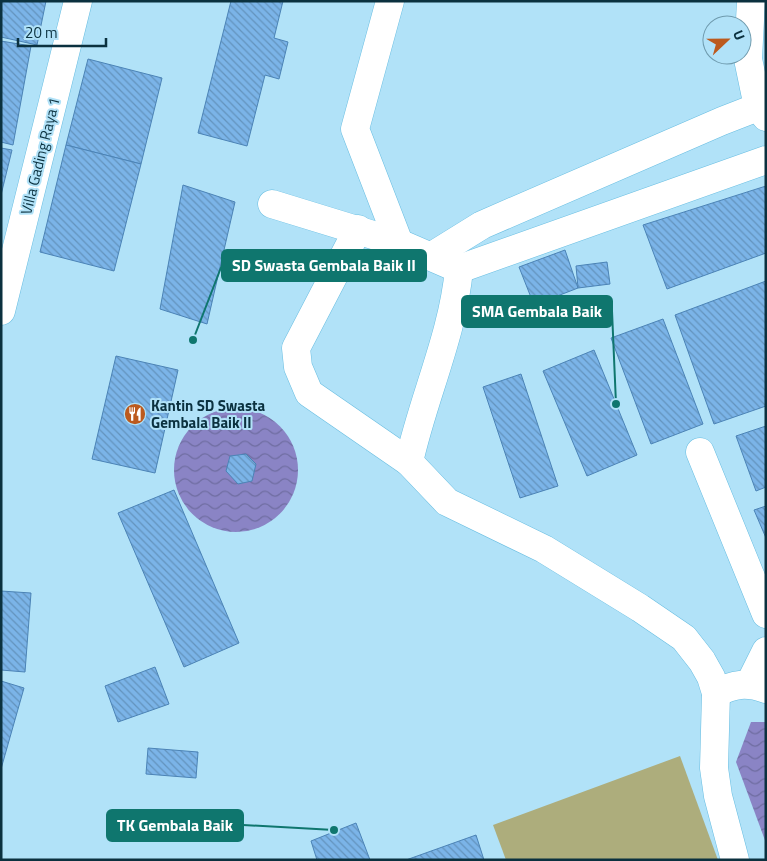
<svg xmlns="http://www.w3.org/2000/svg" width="767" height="861" font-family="'Titillium Web',sans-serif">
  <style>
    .grass { fill: #adad7c }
    .water { fill: url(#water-waves) }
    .building { fill: url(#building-back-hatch); stroke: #4b83b6 }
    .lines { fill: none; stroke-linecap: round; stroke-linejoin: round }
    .minor-casing { stroke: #67bde1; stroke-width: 29 }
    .minor { stroke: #fff; stroke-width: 28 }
    .labels { text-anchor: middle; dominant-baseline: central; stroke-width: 4; stroke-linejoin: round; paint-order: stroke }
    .street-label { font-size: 15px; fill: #0b313f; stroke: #b1e2f8 }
    .poi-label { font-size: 15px; font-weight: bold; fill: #0b313f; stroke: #b1e2f8; text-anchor: start }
    .leader { fill: none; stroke: #0f766e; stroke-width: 2 }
    .callout-dot { fill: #0f766e; stroke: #b1e2f8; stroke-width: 2 }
    .callout { fill: #0f766e; stroke: #0f766e; stroke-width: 2 }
    .callout-label { font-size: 16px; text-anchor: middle; font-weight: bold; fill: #fff }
  </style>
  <defs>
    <pattern id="water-waves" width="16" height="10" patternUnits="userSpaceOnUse" patternTransform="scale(1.25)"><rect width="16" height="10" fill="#8a84c5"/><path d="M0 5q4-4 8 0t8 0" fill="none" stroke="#6f6da1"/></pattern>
    <pattern id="building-back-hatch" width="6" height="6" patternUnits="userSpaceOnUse" patternTransform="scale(1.25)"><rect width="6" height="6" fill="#7bb4e8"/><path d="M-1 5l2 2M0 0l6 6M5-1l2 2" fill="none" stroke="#6393bd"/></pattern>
  </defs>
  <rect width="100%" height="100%" fill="#b1e2f8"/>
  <!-- grass -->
  <path class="grass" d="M680,756L718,860H506L493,825Z"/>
  <!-- water -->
  <g class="water">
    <circle cx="236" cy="470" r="62"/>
    <path d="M751,722H766V843L736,762Z"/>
  </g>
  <!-- building -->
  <g class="building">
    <path d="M1,1H46L37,45L1,37Z"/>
    <path d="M231,1H283L274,38L288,42L279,79L265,75L247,146L198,133Z"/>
    <path d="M1,41L31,46L13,145L1,142Z"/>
    <path d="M88,59L162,78L141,164L66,145Z"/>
    <path d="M66,145L141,164L114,271L40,252Z"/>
    <path d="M1,148L12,150L1,195Z"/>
    <path d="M183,185L235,202L207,324L160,309Z"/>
    <path d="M766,186V253L667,289L643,225Z"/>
    <path d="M565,250L578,288L534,305L519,267Z"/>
    <path d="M607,262L610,284L578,288L576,266Z"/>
    <path d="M766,281V406L714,424L675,315Z"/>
    <path d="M663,319L703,424L651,444L611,338Z"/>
    <path d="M594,350L637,455L587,476L543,371Z"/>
    <path d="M116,356L178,370L155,473L92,459Z"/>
    <path d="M521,374L558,486L520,498L483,387Z"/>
    <path d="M766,426V487L756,491L736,436Z"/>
    <path d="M246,454L256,464L252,481L238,484L226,471L230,456Z"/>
    <path d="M174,490L239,643L184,667L118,513Z"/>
    <path d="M766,506V538L754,510Z"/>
    <path d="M1,591L31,593L25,672L1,670Z"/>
    <path d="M155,667L169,704L118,722L105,686Z"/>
    <path d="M1,681L24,688L1,769Z"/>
    <path d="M148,748L198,752L196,778L146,774Z"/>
    <path d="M356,823L370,860H317L311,841Z"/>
    <path d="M476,835L484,860H406Z"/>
  </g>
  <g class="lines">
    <!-- minor casing -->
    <g class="minor-casing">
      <g id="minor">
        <path d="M390,1L355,129L399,243"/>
        <path d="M751,1L748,59L758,107"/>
        <path d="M272,204L399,243L459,269L766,160"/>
        <path d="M358,229L296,348L298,367L309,393L409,462"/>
        <path d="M432,256L482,225L722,121L758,107L766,117"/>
        <path d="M459,269C453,335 423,398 409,462L447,502L544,549L640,608L684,638L702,661L711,677L716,693L714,768L718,796L735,860"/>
        <path d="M1,311L78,1"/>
        <path d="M700,452L766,614"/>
        <path d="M750,683L766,651"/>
        <path d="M716,693C734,684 746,682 766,689"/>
      </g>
    </g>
    <!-- minor -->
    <use href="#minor" class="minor"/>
  </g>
  <!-- icons -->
  <defs>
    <g id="restaurant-disc" transform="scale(1.125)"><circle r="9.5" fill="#bc5a1e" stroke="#b1e2f8"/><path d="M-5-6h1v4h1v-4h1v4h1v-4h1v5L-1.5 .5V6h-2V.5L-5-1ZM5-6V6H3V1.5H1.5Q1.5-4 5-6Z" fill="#fff"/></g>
  </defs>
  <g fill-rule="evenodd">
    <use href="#restaurant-disc" x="135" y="414"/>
  </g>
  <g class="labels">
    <!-- street labels -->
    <g class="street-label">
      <text transform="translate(40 156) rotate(-76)">Villa Gading Raya 1</text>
    </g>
    <!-- poi labels -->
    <g class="poi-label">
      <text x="151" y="405">Kantin SD Swasta<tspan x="151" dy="17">Gembala Baik II</tspan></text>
    </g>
  </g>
  <!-- callouts -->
  <path class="leader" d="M193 340L222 265M616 404L612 311M334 830L243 825"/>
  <g class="callout-dot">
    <circle cx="193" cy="340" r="5"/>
    <circle cx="616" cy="404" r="5"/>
    <circle cx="334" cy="830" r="5"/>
  </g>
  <g class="callout">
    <rect x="222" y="250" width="204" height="31" rx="5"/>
    <rect x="462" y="296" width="150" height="31" rx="5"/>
    <rect x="107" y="810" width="136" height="31" rx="5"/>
  </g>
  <g class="callout-label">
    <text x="324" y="271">SD Swasta Gembala Baik II</text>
    <text x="537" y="317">SMA Gembala Baik</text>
    <text x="175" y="831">TK Gembala Baik</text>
  </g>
  <!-- border -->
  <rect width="767" height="861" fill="none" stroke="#0b313f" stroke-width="5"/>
  <!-- north arrow -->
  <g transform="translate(727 40) rotate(68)"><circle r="24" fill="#b1e2f8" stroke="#6f9bae"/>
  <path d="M0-4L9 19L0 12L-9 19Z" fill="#bc5a1e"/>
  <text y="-8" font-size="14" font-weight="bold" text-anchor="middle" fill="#0b313f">U</text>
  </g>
  <!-- scale -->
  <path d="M18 38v8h88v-8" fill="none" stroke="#0b313f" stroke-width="2.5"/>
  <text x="25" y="38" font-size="15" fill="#0b313f" stroke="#b1e2f8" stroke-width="4" paint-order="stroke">20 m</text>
</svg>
